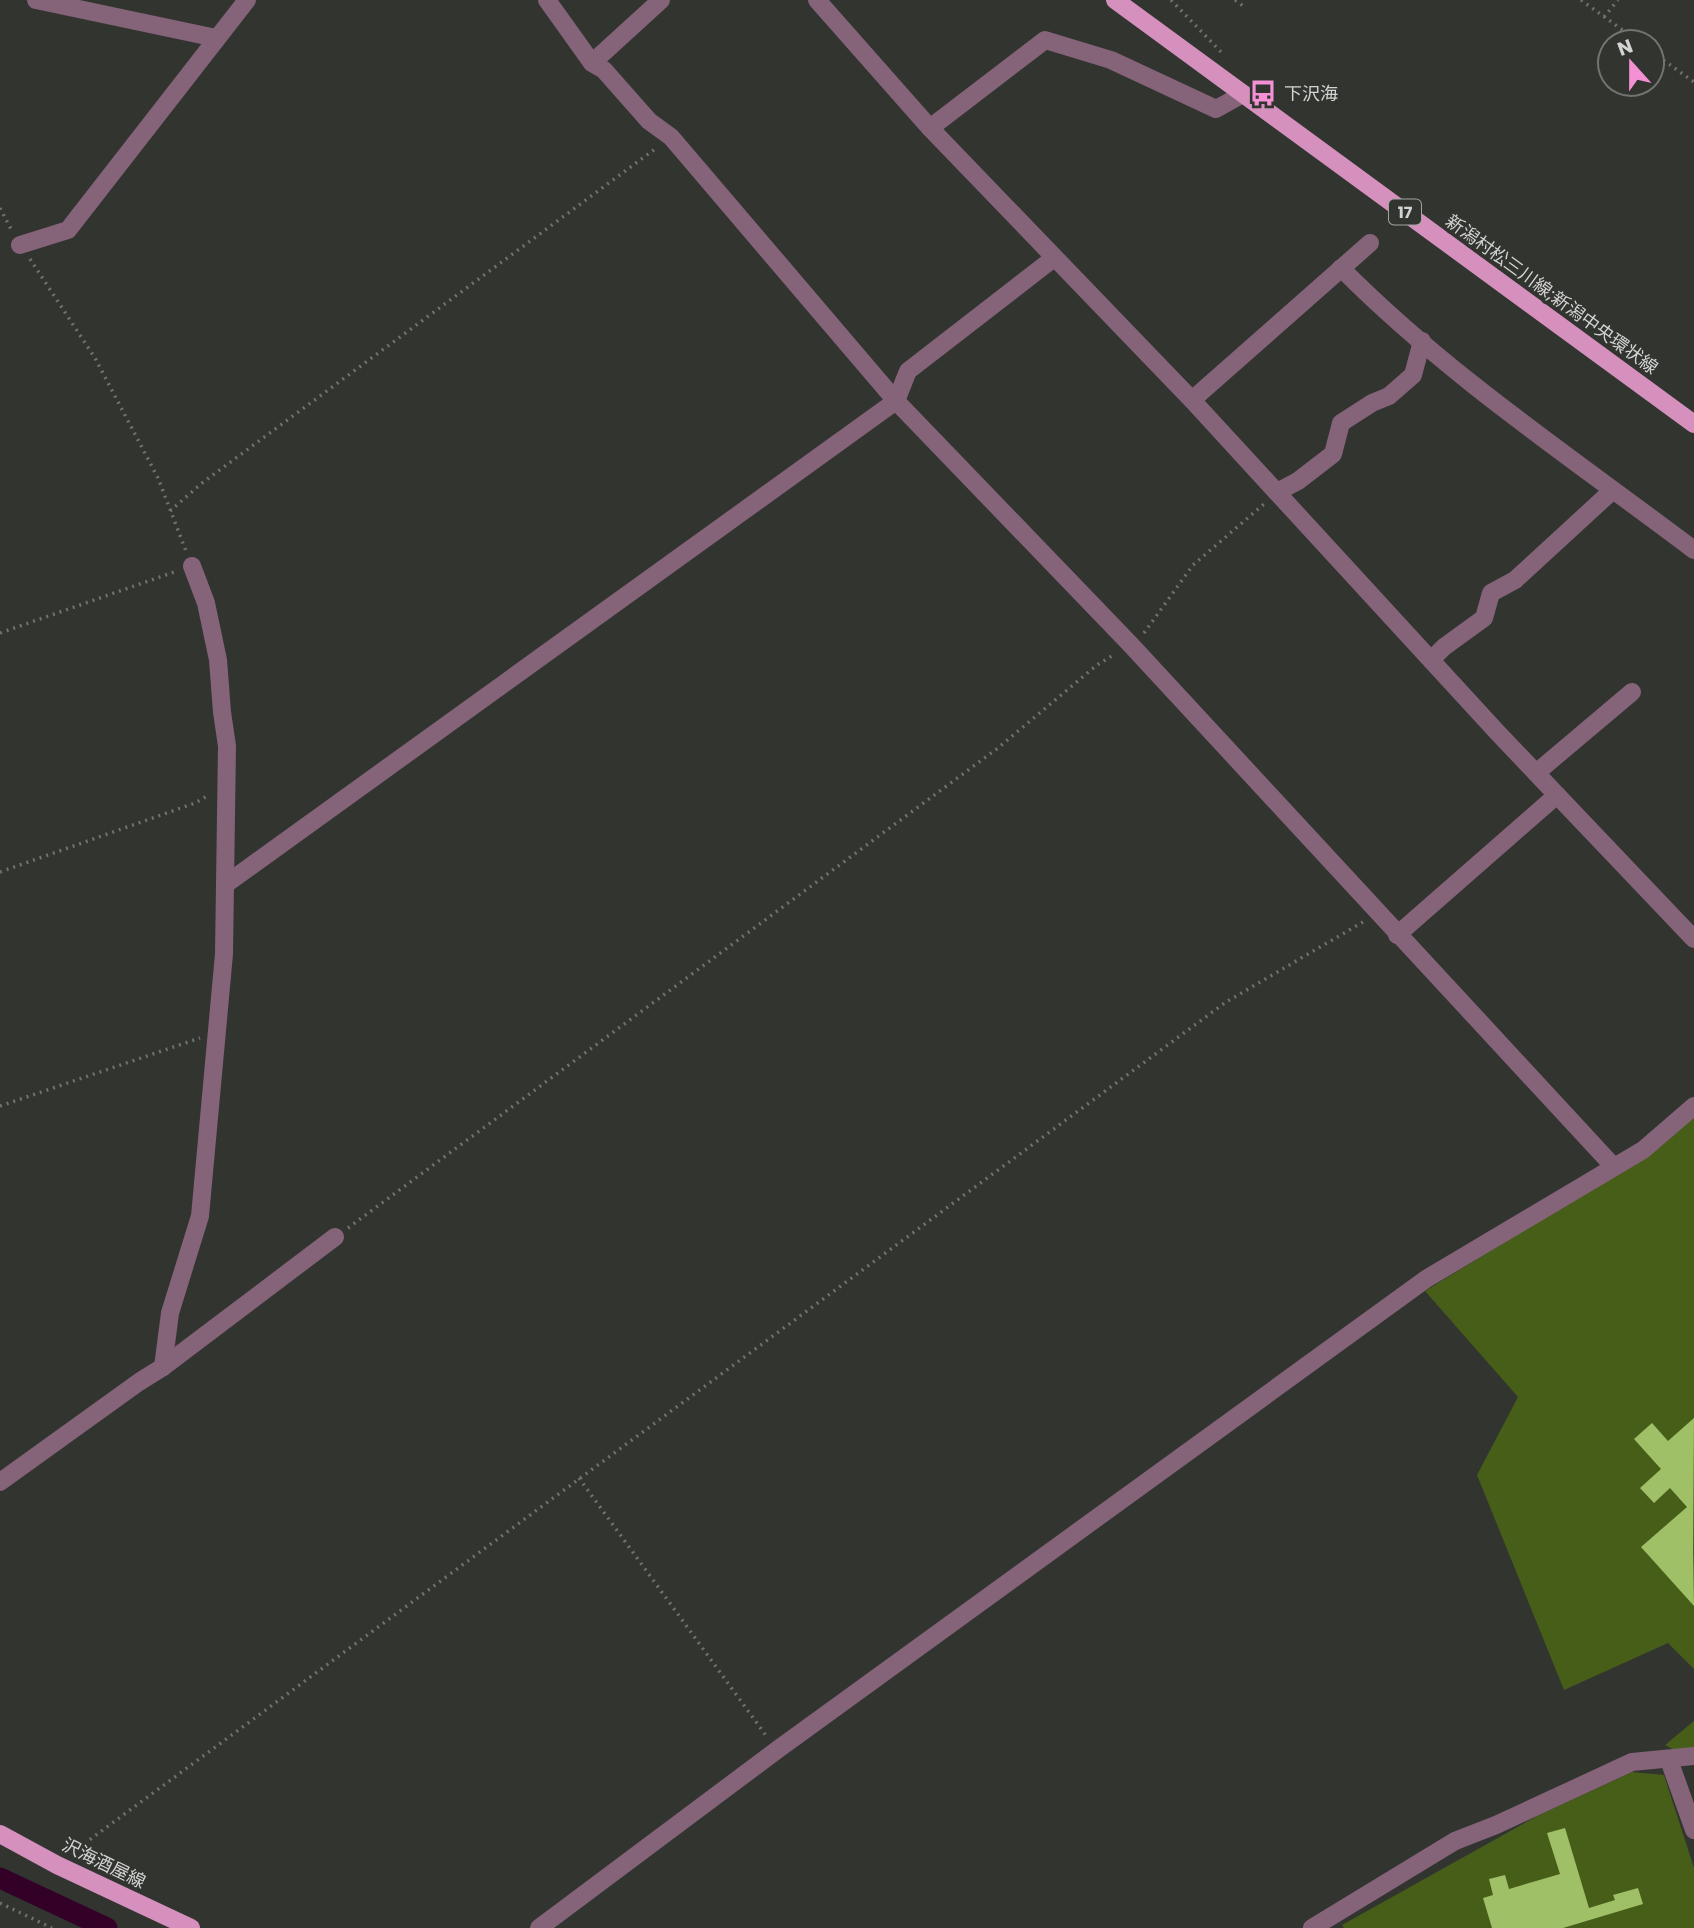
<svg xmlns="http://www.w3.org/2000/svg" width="1694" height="1928" font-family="Poppins,'Noto Sans JP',sans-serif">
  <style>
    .green { fill: #475e19 }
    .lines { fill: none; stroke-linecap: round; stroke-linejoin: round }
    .canal { stroke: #330027; stroke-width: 21 }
    .building { fill: #a0c068 }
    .path { stroke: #71726f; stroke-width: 3.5; stroke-dasharray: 2 5; stroke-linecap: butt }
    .minor { stroke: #856379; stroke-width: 18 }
    .major { stroke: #d590bd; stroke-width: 18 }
    .labels { text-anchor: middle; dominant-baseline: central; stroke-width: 7; stroke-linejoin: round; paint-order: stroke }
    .shield { fill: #323430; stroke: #a3a4a1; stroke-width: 2 }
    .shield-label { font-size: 16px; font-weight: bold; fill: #d3d4d2 }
    .poi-label { font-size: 18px; fill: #d3d4d2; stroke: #323430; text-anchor: start }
    .street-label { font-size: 18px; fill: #d3d4d2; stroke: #323430 }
  </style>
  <rect width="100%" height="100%" fill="#323430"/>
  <!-- green -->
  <g class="green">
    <path d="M1694,1113V1669L1668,1643L1564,1690L1477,1475L1518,1397L1425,1291L1636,1162Z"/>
    <path d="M1694,1721V1761L1665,1745Z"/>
    <path d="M1632,1772L1664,1775L1694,1868V1928H1344L1342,1925L1537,1816Z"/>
  </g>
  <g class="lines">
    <!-- canal -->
    <path class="canal" d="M0,1878L107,1928"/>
  </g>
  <!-- building -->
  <g class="building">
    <path d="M1694,1418L1693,1551L1694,1606L1641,1547L1687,1507L1670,1488L1654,1503L1640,1488L1661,1469L1634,1439L1652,1423L1668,1441Z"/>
    <path d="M1565,1828L1589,1908L1615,1900L1613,1895L1638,1888L1643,1904L1563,1928H1492L1483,1898L1493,1895L1489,1879L1505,1875L1509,1889L1560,1874L1547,1833Z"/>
  </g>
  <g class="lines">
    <!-- path -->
    <g class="path">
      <path d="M1171,0L1223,54"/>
      <path d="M1235,0L1246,8"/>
      <path d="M1581,0L1639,42"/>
      <path d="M1604,17L1618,0"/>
      <path d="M1652,52L1694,82"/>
      <path d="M0,208L11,229"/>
      <path d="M30,259L95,358L158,478L186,551"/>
      <path d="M170,511L202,483L655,149"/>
      <path d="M0,633L177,571"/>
      <path d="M1144,633L1193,565L1264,504"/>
      <path d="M0,872L195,803L209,795"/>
      <path d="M0,1106L200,1038"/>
      <path d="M348,1228L998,748L1097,665L1115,654"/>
      <path d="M579,1478L767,1737"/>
      <path d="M73,1852L1226,1002L1363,922"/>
      <path d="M0,1903L52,1928"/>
    </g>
    <!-- minor -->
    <g class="minor">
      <path d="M36,0L216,38"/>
      <path d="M547,0L592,63L604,70L649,121L671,137L896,401L1131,645L1614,1167"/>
      <path d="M817,0L930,128L1192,400L1497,732L1694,939"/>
      <path d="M592,63L661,0"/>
      <path d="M930,128L1045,40L1111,60L1216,109L1243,94"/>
      <path d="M20,245L68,230L247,0"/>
      <path d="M1341,268C1447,375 1575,460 1694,550"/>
      <path d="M1192,400L1370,243"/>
      <path d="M1277,492L1298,481L1333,454L1341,423L1372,403L1389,396L1413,375L1422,341"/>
      <path d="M1431,660L1444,647L1484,618L1491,593L1515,580L1613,490"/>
      <path d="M1536,773L1632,692"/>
      <path d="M226,884L896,401L908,371L1054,258"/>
      <path d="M1397,935L1557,795"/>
      <path d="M163,1367L170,1313L200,1216L224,954L227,746L222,712L218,660L206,603L192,566"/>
      <path d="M0,1482L139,1382L163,1367L335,1237"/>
      <path d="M1669,1760L1694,1830"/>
      <path d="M539,1928L777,1750L1426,1279L1643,1150L1694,1106"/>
      <path d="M1312,1928L1455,1841L1496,1825L1632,1762L1694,1756"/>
    </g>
    <!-- major -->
    <g class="major">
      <path d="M1115,0L1694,424"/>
      <path d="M0,1834L57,1865L191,1928"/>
    </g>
  </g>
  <!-- icons -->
  <defs>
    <g id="bus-bare" transform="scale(2.1)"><path d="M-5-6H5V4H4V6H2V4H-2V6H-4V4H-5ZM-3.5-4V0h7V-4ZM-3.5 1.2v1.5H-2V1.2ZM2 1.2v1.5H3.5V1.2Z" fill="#f491d4" stroke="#323430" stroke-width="2.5" paint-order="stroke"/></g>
  </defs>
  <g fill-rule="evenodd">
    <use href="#bus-bare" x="1263" y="93"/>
  </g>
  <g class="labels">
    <!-- shield labels -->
    <rect class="shield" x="1389" y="199.5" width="32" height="25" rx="5"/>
    <g class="shield-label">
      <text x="1405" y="212">17</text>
    </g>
    <!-- poi labels -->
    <g class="poi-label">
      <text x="1284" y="93">下沢海</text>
    </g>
    <!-- street labels -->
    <g class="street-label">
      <text transform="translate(1552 294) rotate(36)">新潟村松三川線;新潟中央環状線</text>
      <text transform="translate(104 1863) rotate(26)">沢海酒屋線</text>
    </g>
  </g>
  <!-- north arrow -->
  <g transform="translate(1631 63) rotate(339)"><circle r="33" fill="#323430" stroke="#727471" stroke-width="2"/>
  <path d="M0-5L12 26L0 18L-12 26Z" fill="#f491d4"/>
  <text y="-10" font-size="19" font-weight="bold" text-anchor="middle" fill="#d3d4d2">N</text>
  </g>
</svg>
